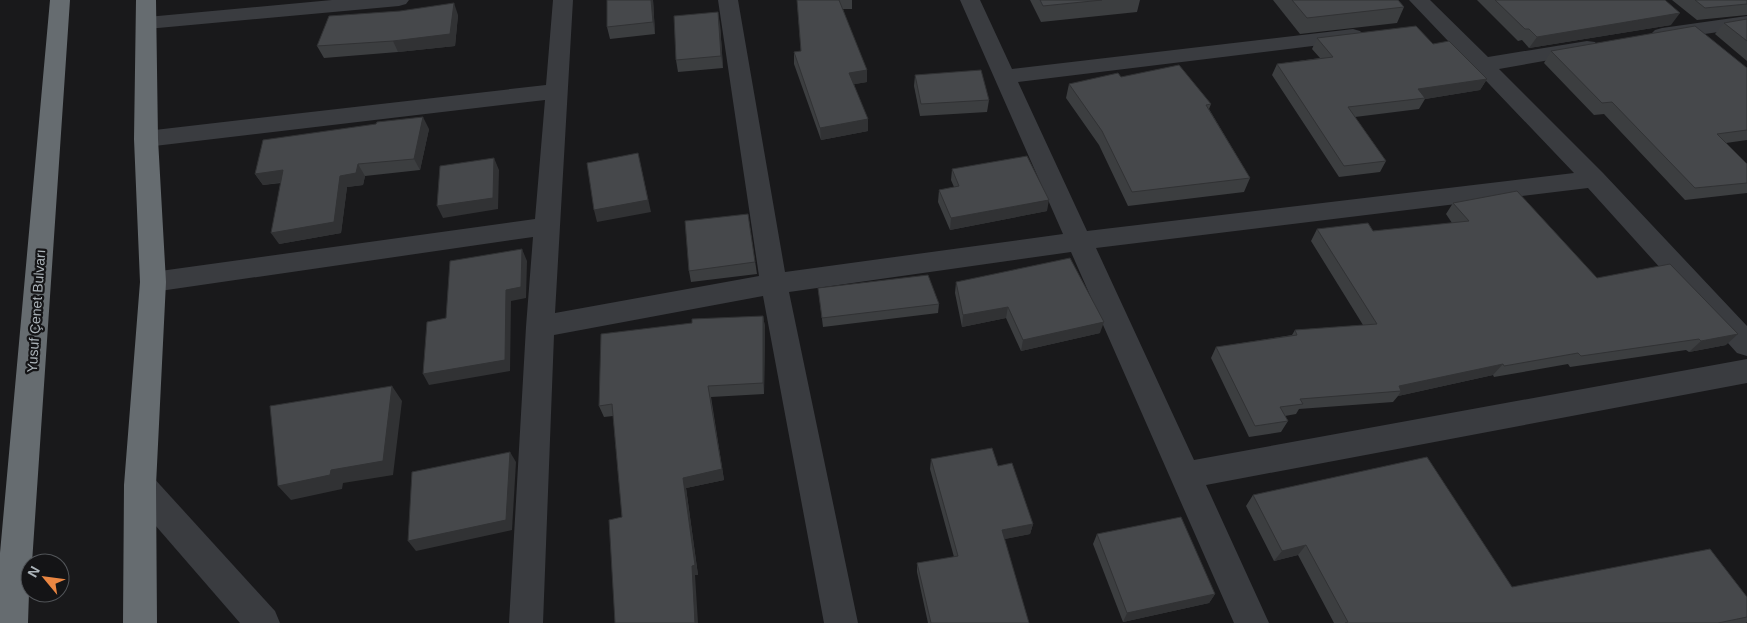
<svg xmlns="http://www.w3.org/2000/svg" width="1747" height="623" font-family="Arial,sans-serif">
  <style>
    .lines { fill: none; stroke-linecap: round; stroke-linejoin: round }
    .minor { fill: #3a3c40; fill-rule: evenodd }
    .highway { fill: #666c70; fill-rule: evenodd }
    .wall { fill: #3c3e40 }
    .shaded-wall { fill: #313234 }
    .building { fill: #46484b; stroke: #313234 }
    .labels { text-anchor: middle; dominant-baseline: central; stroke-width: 4.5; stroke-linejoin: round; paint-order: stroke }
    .street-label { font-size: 14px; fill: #acb4ba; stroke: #141416 }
  </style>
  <rect width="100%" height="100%" fill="#19191b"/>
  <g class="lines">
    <!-- minor -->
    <g class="minor">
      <path d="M332,0H409L406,4L399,6L147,29L140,27L137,23L140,19L147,17Z"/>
      <path d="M553,0H573L555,313L759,276L718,0H738L785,272L1063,234L960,0H980L1012,69L1353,29L1360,31L1364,35L1360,39L1353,41L1018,82L1087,231L1574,173L1409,0H1430L1488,57L1587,41L1595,42L1598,47L1595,52L1499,69L1603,173L1747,326V356L1737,353L1588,188L1096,248L1194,460L1747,359V383L1206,485L1269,623H1234L1071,252L789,292L858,623H824L763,296L554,335L543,623H509L526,327L533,237L153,292L144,289L140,282L144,275L153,272L535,219L545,100L146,147L138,145L134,139L138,133L146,131L546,85Z"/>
      <path d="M1747,16V28L1662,40L1655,38L1651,34L1655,30L1662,28Z"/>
      <path d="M140,471L151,475L275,611L280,623H240L129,495L124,485L129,475Z"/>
    </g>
    <!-- highway -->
    <g class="highway">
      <path d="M50,0H70L32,563H30L28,623H0V553Z"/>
      <path d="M136,0H156L158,139L166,282L156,485L157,623H123L124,485L140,282L134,139Z"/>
    </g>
  </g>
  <!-- wall -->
  <g class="wall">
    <path d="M653,0L655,34L610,39L607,27Z"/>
    <path d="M797,0H852V9H843L867,82L854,84L868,131L821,140L794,64V52L801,51Z"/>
    <path d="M1030,0H1140L1137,12L1041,22Z"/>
    <path d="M1273,0H1398L1404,7L1397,23L1300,34Z"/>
    <path d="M1477,0H1665L1671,25L1529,48L1522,40L1518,41Z"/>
    <path d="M1672,0H1747V15L1697,20Z"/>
    <path d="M458,15L455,46L398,52L324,58L317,46Z"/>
    <path d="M1747,19V61L1715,34L1724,23Z"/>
    <path d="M720,24L723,68L678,72L676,60Z"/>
    <path d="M1317,38L1433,44L1487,79L1480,90L1425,99L1419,109L1355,117L1386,161L1380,172L1339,177L1272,75L1277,64L1320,58L1312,49Z"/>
    <path d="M1551,51L1747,68V140L1726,143L1747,164V193L1685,200L1604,114L1594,115L1544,63Z"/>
    <path d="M915,75L989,100L987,112L920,116L914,86Z"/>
    <path d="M1121,77L1211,104L1209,109L1250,178L1244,192L1128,206L1099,145L1066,98L1069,84Z"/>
    <path d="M429,129L420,170L365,176L363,185L347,187L341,233L279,244L281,183L263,185L255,174Z"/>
    <path d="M952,169L1047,211L950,230L938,202L939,190L954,187L951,180Z"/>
    <path d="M1453,203L1726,345L1689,352L1686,350L1570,367L1568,364L1494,377L1493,375L1398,396L1393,402L1299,409L1296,414L1285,416L1288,421L1281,432L1249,437L1211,358L1216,347L1292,335L1295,330L1363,325L1311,241L1317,229L1373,231L1452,223L1446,214Z"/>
    <path d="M748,214L757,274L691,282L689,271Z"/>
    <path d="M956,282L1100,333L1021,351L1006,318L962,327L955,293Z"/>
    <path d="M818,288L939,304L938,313L823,327Z"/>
    <path d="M763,316L765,327L764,394L711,397L724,480L686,488L698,575H695L622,517L613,416L604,417L599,406Z"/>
    <path d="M931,459L998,466L1033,524L1030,534L1004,539L1029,623H928L917,572V563L954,557L930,469Z"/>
    <path d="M1253,495L1512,587L1747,597V622L1746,623H1334L1298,555L1274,561L1246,506Z"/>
    <path d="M1097,534L1215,594L1209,603L1123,622L1093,544Z"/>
  </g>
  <!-- shaded-wall -->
  <g class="shaded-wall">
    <path d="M651,0H653L655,34L653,22Z"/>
    <path d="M454,3L458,15L455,46L398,52L393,41Z"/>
    <path d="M718,12L720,24L723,68L721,56Z"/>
    <path d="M1680,13L1671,25L1529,48L1537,37Z"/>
    <path d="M867,70V82L850,85L849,73Z"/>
    <path d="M1487,79L1480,90L1425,99L1418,89Z"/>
    <path d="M423,117L429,129L420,170L414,159Z"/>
    <path d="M868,119V131L821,140L820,128Z"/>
    <path d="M638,153L651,212L597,222L594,210Z"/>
    <path d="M494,158L499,170L498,209L443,218L437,206Z"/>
    <path d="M358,164L365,176L363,185L347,187L341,233L279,244L271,233L340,176Z"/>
    <path d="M283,170L290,181L263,185L255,174Z"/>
    <path d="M1049,200L1047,211L950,230L951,218Z"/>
    <path d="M522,249L527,261L526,298L511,301L510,371L429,385L423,374L506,290Z"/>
    <path d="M1008,307L1006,318L962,327L963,315Z"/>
    <path d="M763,316L765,327L764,394L763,383Z"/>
    <path d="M1104,322L1100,333L1021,351L1023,340Z"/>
    <path d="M1738,334L1726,345L1689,352L1701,341Z"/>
    <path d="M1503,364L1493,375L1398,396L1401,391L1399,386Z"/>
    <path d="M392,386L402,401L393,475L343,483L342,489L291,500L278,486L331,470Z"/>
    <path d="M708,386L724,480L686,488L698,575H695L698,623H695L683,478Z"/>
    <path d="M510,452L516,462L512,530L416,551L408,541Z"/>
    <path d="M1033,524L1030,534L1000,540L1002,530Z"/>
    <path d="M1306,545L1298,555L1274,561L1282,551Z"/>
    <path d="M1215,594L1209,603L1123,622L1127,613Z"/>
  </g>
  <!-- building -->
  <g class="building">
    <path d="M607,0H651L653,22L607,27Z"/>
    <path d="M797,0H839L867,70L849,73L868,119L820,128L794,52L801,51Z"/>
    <path d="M1040,0H1102L1043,6Z"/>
    <path d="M1292,0H1398L1404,7L1307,18Z"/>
    <path d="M1495,0H1665L1680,13L1537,37L1529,29H1525Z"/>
    <path d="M1695,0H1747V4L1705,8Z"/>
    <path d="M454,3L450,34L393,41L317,46L329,16L400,11Z"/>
    <path d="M718,12L721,56L676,60L674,16Z"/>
    <path d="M1747,19V41L1724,23Z"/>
    <path d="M1416,26L1433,44L1449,41L1487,79L1418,89L1425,98L1348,107L1386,161L1344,166L1277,64L1333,57L1317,38Z"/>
    <path d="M1695,26L1747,68V130L1717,134L1747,164V183L1695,188L1612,102L1602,103L1551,51Z"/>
    <path d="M1179,65L1211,104L1206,105L1250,178L1132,192L1102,131L1069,84L1118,73L1121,77Z"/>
    <path d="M981,70L989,100L921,104L915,75Z"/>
    <path d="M423,117L414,159L358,164L356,173L340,176L334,222L271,233L283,170L255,174L263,140L376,124L377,122Z"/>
    <path d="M638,153L648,200L594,210L587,163Z"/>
    <path d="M1027,156L1049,200L951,218L939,190L959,186L952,169Z"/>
    <path d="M494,158L493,198L437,206L440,166Z"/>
    <path d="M1517,191L1597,278L1670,264L1738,334L1701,341L1699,339L1581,356L1578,353L1504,366L1503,364L1399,386L1401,391L1300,399L1303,404L1280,407L1288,421L1255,426L1216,347L1297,335L1295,330L1377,324L1317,229L1368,223L1373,231L1469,221L1453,203Z"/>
    <path d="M748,214L755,262L689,271L685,221Z"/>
    <path d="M522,249L521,287L506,290L505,360L423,374L427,322L446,318L450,261Z"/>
    <path d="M1070,258L1104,322L1023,340L1008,307L963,315L956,282Z"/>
    <path d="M928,275L939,304L822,318L818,288Z"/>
    <path d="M763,316V383L708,386L722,469L683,478L695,565L692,566L695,623H615L609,520L622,517L612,404L599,406L601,334L692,323V319Z"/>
    <path d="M392,386L383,461L331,470L330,475L278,486L270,406Z"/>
    <path d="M992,448L998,466L1012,463L1033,524L1002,530L1029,623H931L917,563L958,556L931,459Z"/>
    <path d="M510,452L506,520L408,541L412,472Z"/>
    <path d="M1427,457L1512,587L1710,549L1747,597V617L1718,623H1345L1348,622L1306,545L1282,551L1253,495Z"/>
    <path d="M1181,517L1215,594L1127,613L1097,534Z"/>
  </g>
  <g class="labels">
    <!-- street labels -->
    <g class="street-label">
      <text transform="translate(36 311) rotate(-86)">Yusuf Çenet Bulvarı</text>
    </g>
  </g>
  <!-- north arrow -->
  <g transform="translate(45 578) rotate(299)"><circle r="24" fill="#141416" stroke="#515458"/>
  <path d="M0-4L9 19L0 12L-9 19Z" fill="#ea8642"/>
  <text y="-8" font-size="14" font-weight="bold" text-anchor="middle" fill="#acb4ba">N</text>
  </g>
</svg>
